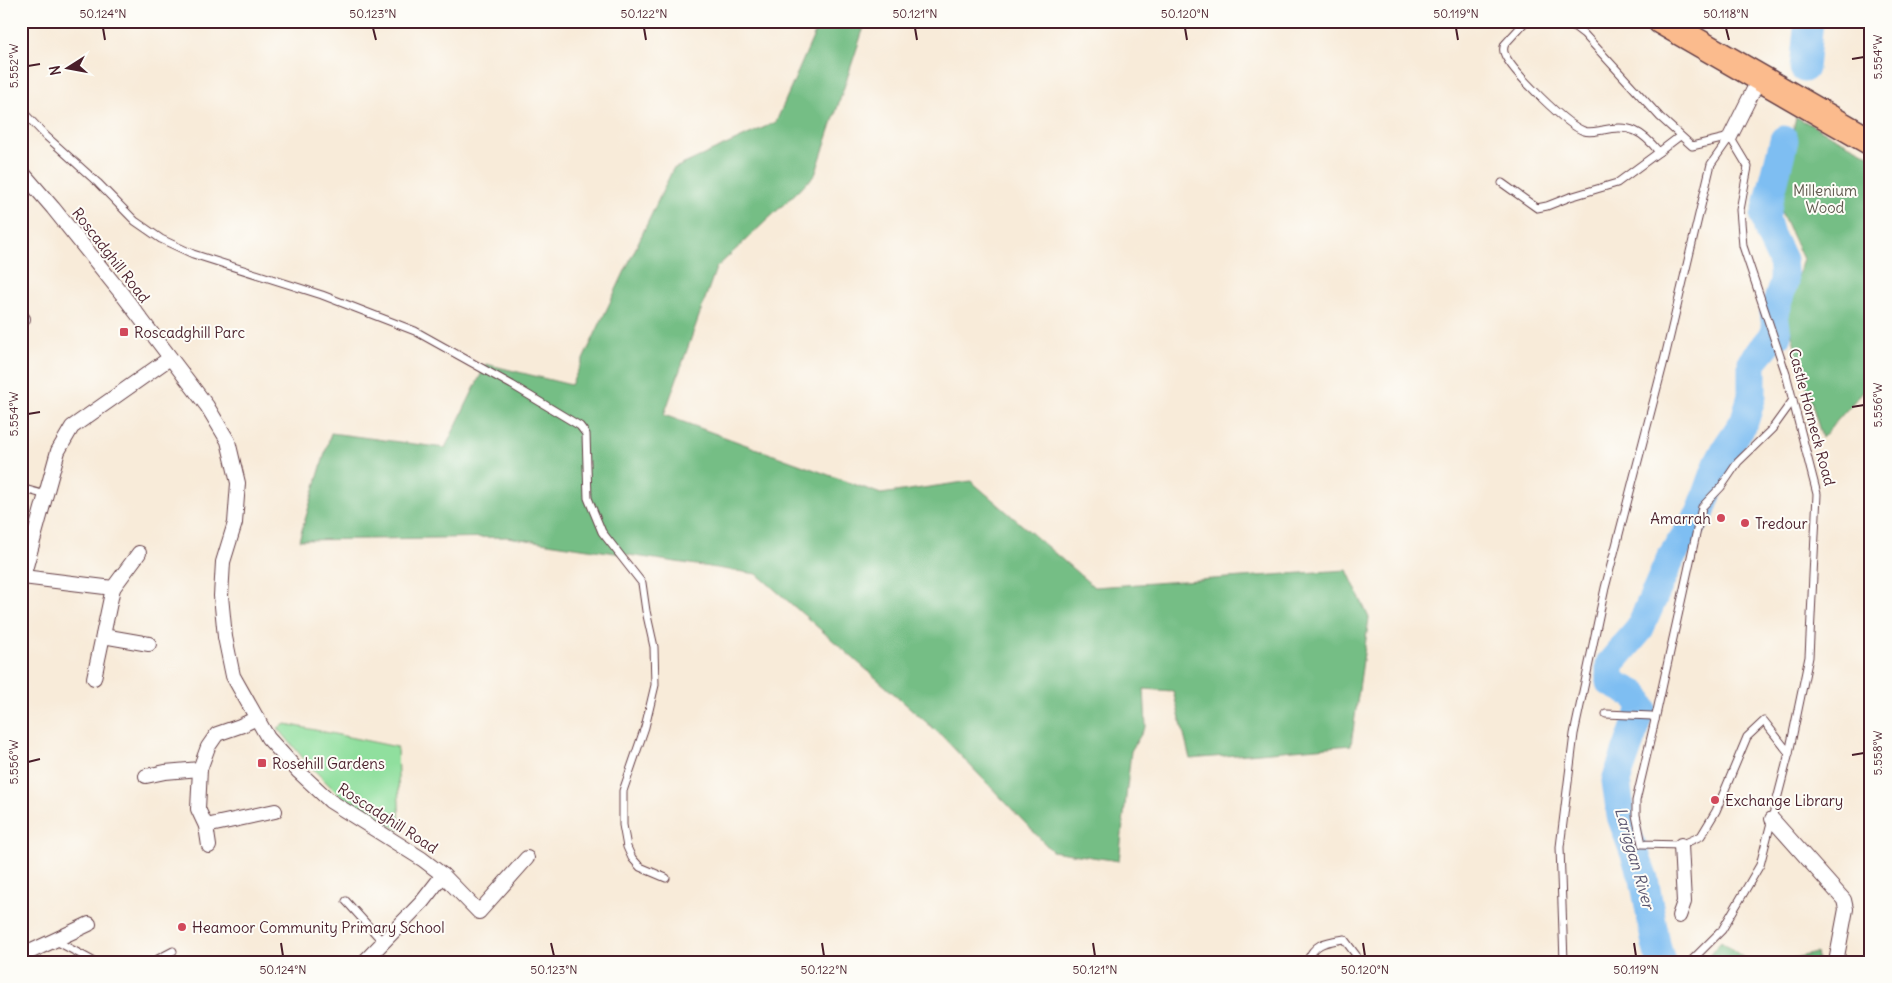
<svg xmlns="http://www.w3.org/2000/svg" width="1892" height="983" font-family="Delius,sans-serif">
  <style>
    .green { fill: #90df9e; stroke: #6d7f64 }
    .forest { fill: #74be85; stroke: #5f6e58 }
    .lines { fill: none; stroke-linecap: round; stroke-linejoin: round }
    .river { stroke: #7ebef2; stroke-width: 29 }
    .lane-casing { stroke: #643e45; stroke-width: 9 }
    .street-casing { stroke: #643e45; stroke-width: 16 }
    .highway-casing { stroke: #643e45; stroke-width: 29 }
    .lane { stroke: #fff; stroke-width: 7 }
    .street { stroke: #fff; stroke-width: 14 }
    .highway { stroke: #fbbb8d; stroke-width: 26 }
    .ticks { fill: none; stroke: #4a1f2b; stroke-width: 2 }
    .poi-dot { fill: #d1495b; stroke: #fdfcf7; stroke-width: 2 }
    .labels { text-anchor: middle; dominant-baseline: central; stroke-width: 4; stroke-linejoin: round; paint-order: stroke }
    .park-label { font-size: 15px; fill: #5f594e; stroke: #fdfcf7 }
    .street-label { font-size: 15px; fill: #4a1f2b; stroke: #fdfcf7 }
    .poi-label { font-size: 15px; fill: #4a1f2b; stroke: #fdfcf7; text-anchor: start }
    .water-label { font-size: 16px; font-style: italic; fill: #5c5771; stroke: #fdfcf7 }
    .neatline { fill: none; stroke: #4a1f2b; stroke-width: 2 }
    .ticks-label { font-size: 12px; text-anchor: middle; fill: #4a1f2b }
  </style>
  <rect width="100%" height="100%" fill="#fdfcf7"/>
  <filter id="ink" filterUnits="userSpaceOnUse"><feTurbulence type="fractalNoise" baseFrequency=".02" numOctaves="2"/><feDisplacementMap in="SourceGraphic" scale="10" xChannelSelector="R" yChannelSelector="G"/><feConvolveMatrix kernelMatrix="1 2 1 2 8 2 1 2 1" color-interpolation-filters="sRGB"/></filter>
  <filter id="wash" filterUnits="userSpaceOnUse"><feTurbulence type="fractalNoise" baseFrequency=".0096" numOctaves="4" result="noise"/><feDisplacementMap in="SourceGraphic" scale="20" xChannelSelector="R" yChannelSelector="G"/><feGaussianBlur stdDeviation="1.12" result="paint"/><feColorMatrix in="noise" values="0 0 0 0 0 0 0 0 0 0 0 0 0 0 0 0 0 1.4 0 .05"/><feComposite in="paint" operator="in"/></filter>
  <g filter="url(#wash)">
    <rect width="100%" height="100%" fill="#f8ebd9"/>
    <!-- green -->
    <path class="green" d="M286,724L397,747L400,831L340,796L308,764L278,728Z"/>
    <!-- forest -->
    <g class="forest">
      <path d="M820,21H866L815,175L716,268L664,415L881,494L971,481L1094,587L1347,570L1369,618L1351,745L1190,759L1173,691L1144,689L1146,726L1131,751L1119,861L1052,851L941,735L757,574L507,537L299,540L331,433L445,448L486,364L571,385L673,169L776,122Z"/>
      <path d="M1796,117L1871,156V382L1822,438L1786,315L1803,259L1777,203Z"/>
      <path d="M1721,941L1749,962H1704Z"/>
      <path d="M1816,953L1818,962H1777Z"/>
    </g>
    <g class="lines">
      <!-- river -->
      <g class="river">
        <path d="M1804,68L1809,21"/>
        <path d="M1777,335L1774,313L1784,282L1782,260L1770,235L1765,217L1784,140"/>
        <path d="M1661,962L1656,944L1644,879L1621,816L1616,781L1642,708L1636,695L1610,682V664L1639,630L1671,557L1700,514L1718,464L1727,447L1744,422L1752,396V362L1771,339"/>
      </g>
    </g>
  </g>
  <g filter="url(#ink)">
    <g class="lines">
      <!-- lane casing -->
      <g class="lane-casing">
        <g id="lane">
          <path d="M1526,21L1505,44C1503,48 1503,51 1505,55C1513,72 1566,125 1584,131C1590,133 1597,131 1603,130C1630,124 1642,131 1659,152L1680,136"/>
          <path d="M1567,21L1584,34L1660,117L1692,146L1730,137"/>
          <path d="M21,105L25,114L46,136L98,183L135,221L161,239L193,254L322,295L415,331L512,385L580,426L586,434L588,498L602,532L642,583L646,611L654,647L655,685L645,727L623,791V825L627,847L632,858L640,867L666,878"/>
          <path d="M1502,183L1537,208L1547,206L1570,197L1617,183L1659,152"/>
          <path d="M21,488L46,495"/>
          <path d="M1606,714L1652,716L1655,720L1636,801V815L1642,844L1681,845L1701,836L1716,811L1747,737L1764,721L1789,753"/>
          <path d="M1655,720L1702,507L1721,487L1738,462L1772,429L1793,400"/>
          <path d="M346,901L382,941"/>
          <path d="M56,941L95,962"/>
          <path d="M152,962L173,951"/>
          <path d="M1307,962C1314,943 1325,942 1344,939L1356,955L1359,962"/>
          <path d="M1564,962L1560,847L1574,734L1605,588L1665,357L1711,164L1730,137"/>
          <path d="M1690,962L1722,930L1760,865L1789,753L1809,657L1817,494L1786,374L1743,246L1740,210L1748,167L1730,137"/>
        </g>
      </g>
      <!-- street casing -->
      <g class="street-casing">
        <g id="street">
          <path d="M1730,137L1759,79"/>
          <path d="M21,171L53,208L122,294L207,406L228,441L238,483L235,523L223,562L221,596L225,637L233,676L268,738L299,772L330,801L422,859L443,875L479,912L527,858"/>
          <path d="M21,317L23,319"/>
          <path d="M21,577H23L58,451L72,427L170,358"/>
          <path d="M23,577L113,588L139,553"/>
          <path d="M103,636L149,644"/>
          <path d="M94,678L113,588"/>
          <path d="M146,776L165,772L200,769"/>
          <path d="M1772,819L1844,900L1846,909L1836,962"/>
          <path d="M206,826L275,811"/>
          <path d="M209,846L206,826L198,809L200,769L208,747L217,734L240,726L257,718"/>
          <path d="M1679,916L1684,902L1681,845"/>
          <path d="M21,956L89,924"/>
          <path d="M364,962L422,902L443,875"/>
        </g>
      </g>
      <!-- highway casing -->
      <g class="highway-casing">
        <path id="highway" d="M1661,21L1871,142"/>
      </g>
      <!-- lane -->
      <use href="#lane" class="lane"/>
      <!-- street -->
      <use href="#street" class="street"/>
      <!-- highway -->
      <use href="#highway" class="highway"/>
    </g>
  </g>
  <!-- ticks -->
  <path class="ticks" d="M103,28L105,40M373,28L376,40M644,28L646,40M915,28L917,40M1185,28L1187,40M1456,28L1458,40M1726,28L1729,40M1852,59L1864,57M28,66L40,64M1852,407L1864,405M28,414L40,412M1852,755L1864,753M28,762L40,759M281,943L283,956M551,943L554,956M822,943L824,956M1093,943L1095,956M1363,943L1365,956M1634,943L1636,956"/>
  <!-- markers -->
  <g class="poi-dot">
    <rect x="119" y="327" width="10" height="10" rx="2.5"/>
    <circle cx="1721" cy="518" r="5"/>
    <circle cx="1745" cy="523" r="5"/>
    <rect x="257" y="758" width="10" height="10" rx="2.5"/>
    <circle cx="1715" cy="800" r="5"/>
    <circle cx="182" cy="927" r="5"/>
  </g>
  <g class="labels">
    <!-- park labels -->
    <g class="park-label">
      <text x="1825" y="190">Millenium<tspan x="1825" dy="17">Wood</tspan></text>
    </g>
    <!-- street labels -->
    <g class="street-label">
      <text transform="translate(111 255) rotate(52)">Roscadghill Road</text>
      <text transform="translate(1812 417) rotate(75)">Castle Horneck Road</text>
      <text transform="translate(388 818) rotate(33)">Roscadghill Road</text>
    </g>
    <!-- poi labels -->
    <g class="poi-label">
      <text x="134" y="332">Roscadghill Parc</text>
      <text x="1711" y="518" text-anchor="end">Amarrah</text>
      <text x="1755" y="523">Tredour</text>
      <text x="272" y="763">Rosehill Gardens</text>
      <text x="1725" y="800">Exchange Library</text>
      <text x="192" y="927">Heamoor Community Primary School</text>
    </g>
    <!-- water labels -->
    <g class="water-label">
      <text transform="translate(1635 858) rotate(74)">Lariggan River</text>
    </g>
  </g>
  <!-- margin -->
  <rect width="1892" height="983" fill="none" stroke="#fdfcf7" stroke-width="55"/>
  <!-- north arrow -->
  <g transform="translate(68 68) rotate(259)" stroke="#fdfcf7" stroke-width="4" paint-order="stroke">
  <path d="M0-4L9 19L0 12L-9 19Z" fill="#4a1f2b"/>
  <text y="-8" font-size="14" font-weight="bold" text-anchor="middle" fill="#4a1f2b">N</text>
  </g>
  <rect x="28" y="28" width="1836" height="928" class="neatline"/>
  <g class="ticks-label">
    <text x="103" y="18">50.124°N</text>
    <text x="373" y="18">50.123°N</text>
    <text x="644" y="18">50.122°N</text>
    <text x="915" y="18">50.121°N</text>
    <text x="1185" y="18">50.120°N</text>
    <text x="1456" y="18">50.119°N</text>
    <text x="1726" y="18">50.118°N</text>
    <text transform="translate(1878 57) rotate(-90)" y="4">5.554°W</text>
    <text transform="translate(14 66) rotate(-90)" y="4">5.552°W</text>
    <text transform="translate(1878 405) rotate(-90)" y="4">5.556°W</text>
    <text transform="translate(14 414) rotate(-90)" y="4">5.554°W</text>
    <text transform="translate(1878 753) rotate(-90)" y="4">5.558°W</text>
    <text transform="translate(14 762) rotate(-90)" y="4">5.556°W</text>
    <text x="283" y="974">50.124°N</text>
    <text x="554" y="974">50.123°N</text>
    <text x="824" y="974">50.122°N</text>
    <text x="1095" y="974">50.121°N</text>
    <text x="1365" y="974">50.120°N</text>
    <text x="1636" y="974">50.119°N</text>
  </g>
</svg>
